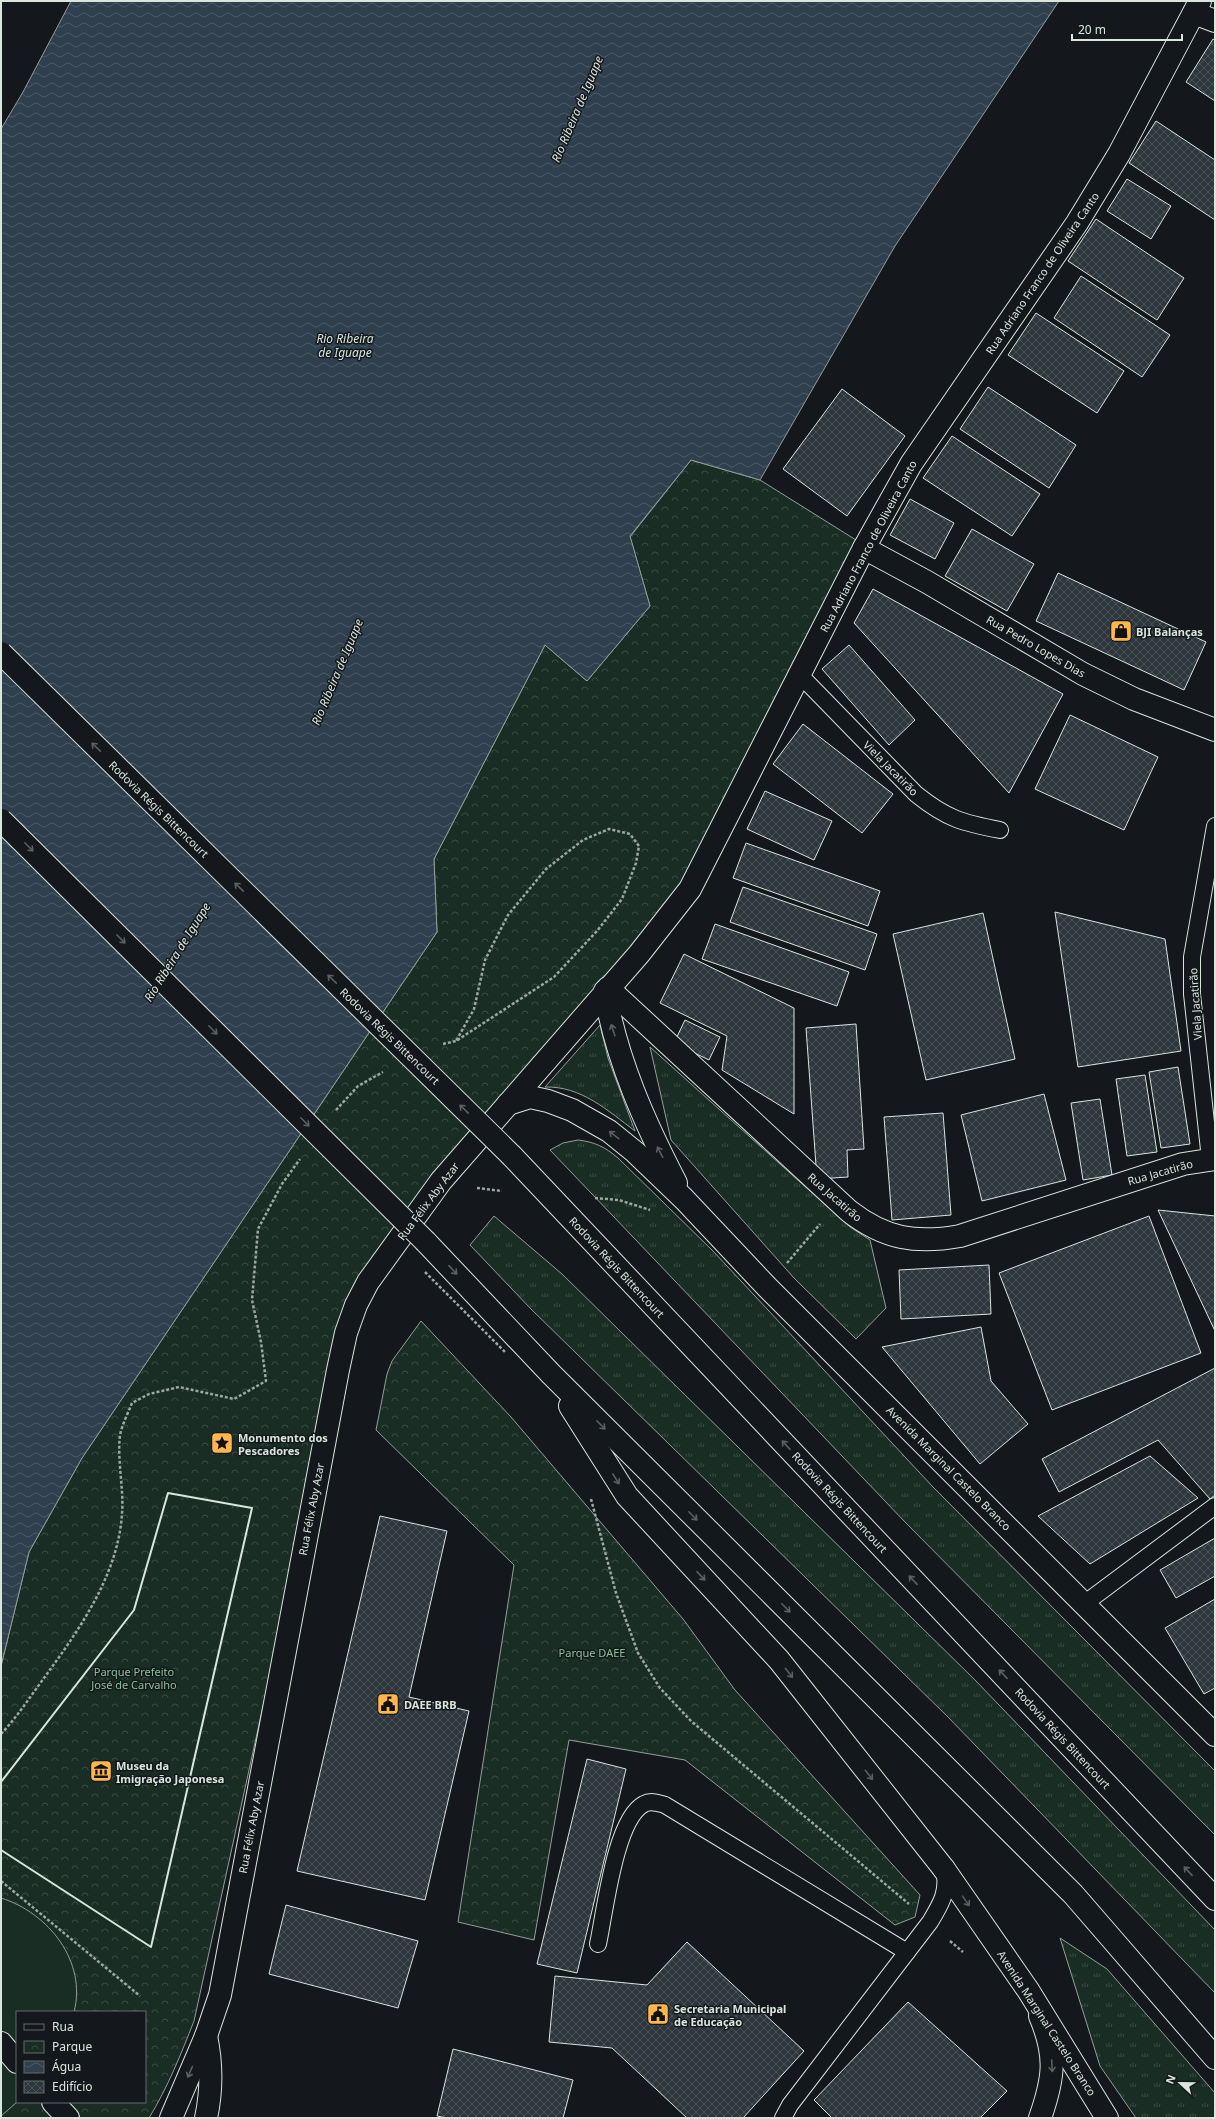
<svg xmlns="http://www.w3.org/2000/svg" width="1216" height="2119" font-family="'Noto Sans',sans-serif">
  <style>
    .grass { fill: url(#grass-tufts); stroke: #939e99 }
    .park { fill: url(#park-crowns); stroke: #939e99; fill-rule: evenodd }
    .pitch { fill: #1a2d24; stroke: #939e99 }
    .water { fill: url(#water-waves); stroke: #939e99 }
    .building { fill: url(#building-cross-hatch); stroke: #d8e6dc }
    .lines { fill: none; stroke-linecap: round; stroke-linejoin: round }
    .lane-casing { stroke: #d8e6dc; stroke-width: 18 }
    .street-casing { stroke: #d8e6dc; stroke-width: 24 }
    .primary-casing { stroke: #d8e6dc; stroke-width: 24 }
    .highway-casing { stroke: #d8e6dc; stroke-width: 24 }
    .path { stroke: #9da8a2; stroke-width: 2.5; stroke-dasharray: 3 2; stroke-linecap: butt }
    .lane { stroke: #14181c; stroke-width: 16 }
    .street { stroke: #14181c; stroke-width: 22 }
    .primary { stroke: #14181c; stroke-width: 22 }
    .highway { stroke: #14181c; stroke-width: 22 }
    .highway-bridge-casing { stroke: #d8e6dc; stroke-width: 24; stroke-linecap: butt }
    .path-bridge { stroke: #9da8a2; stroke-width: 2.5; stroke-dasharray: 3 2; stroke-linecap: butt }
    .highway-bridge { stroke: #14181c; stroke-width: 22 }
    .wall { stroke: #d8e6dc; stroke-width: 2 }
    .oneway { stroke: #59605f }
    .labels { text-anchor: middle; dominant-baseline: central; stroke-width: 3; stroke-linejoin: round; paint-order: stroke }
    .street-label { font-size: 11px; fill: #d8e6dc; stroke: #14181c }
    .poi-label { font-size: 11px; font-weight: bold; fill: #d8e6dc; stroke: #14181c; text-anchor: start }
    .park-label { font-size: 11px; fill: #8ac095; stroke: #14181c }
    .water-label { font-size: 12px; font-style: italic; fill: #d8e6dc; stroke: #14181c }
  </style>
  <defs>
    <pattern id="grass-tufts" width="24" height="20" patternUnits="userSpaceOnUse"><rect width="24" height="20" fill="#1a2d24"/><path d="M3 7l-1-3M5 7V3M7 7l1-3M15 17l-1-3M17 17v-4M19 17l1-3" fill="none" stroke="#3b4b43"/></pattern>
    <pattern id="park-crowns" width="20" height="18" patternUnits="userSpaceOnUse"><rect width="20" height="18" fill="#1a2d24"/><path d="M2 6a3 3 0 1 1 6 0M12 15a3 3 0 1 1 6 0" fill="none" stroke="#3b4b43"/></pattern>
    <pattern id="water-waves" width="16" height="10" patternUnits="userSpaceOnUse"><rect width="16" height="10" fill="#2f3f4d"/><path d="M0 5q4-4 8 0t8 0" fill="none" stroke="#4c5b66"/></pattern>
    <pattern id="building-cross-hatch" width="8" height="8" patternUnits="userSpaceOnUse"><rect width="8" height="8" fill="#2c363c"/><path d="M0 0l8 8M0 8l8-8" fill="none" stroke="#4a5358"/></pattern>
  </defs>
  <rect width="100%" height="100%" fill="#14181c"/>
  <!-- grass -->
  <g class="grass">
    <path d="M600,1025L608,1058L635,1131C607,1110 581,1086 545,1087Z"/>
    <path d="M650,1047L850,1227L870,1240L886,1308L856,1339L794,1278L671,1140Z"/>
    <path d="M578,1140C595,1142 605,1147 618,1158L713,1251L933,1487L1215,1771V1835L905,1522L550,1150L563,1143Z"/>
    <path d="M494,1216L562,1274L975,1680L1215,1930V1993L947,1716L531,1309L470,1245Z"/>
    <path d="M1060,1938L1107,1969L1215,2093V2118H1136L1100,2066Z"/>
  </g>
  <!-- park -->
  <g class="park">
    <path d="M691,460L760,480L864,545L689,886L368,1277L338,1364L194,2021C181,2054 168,2087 149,2118H1V1666L29,1552L82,1458L437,932L434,859L545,645L587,681L650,606L630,537ZM17,2012H145V2102H17Z"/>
    <path d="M421,1321L511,1417L683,1619L735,1690L920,1895L915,1917L895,1925L685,1760L569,1740L534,1940L458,1922L514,1565L376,1430L387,1374L392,1361Z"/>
  </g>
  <!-- pitch -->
  <path class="pitch" d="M1,1898C49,1913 87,1962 74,2012H17V2102L1,2116Z"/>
  <!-- water -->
  <path class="water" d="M71,1H1059L895,246L760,480L691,460L630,536L650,606L587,681L545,645L434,859L437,932L82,1458L29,1552L1,1666V129L23,92Z"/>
  <!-- building -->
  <g class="building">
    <path d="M1213,39L1215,40V101L1186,82Z"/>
    <path d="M1156,121L1215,160V220L1129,163Z"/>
    <path d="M1127,179L1171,206L1151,239L1107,211Z"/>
    <path d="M1096,219L1184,278L1157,320L1068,261Z"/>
    <path d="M1081,276L1170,335L1142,377L1054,318Z"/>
    <path d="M1036,313L1124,371L1097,413L1008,355Z"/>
    <path d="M988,387L1076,445L1049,488L960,429Z"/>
    <path d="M842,389L905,436L847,516L783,469Z"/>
    <path d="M952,436L1040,494L1012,536L923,478Z"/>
    <path d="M910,499L954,523L935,559L890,535Z"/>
    <path d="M972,529L1034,564L1007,611L945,576Z"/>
    <path d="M1058,573L1206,642L1184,690L1036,621Z"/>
    <path d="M873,589L1063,694L1009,793L854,623Z"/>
    <path d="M849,645L915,720L889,745L822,669Z"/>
    <path d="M1070,715L1158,757L1124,830L1035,789Z"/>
    <path d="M803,724L893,794L862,833L773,764Z"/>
    <path d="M765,791L832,821L814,860L747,829Z"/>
    <path d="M746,843L880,891L868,926L733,878Z"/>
    <path d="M743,887L877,934L865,970L730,922Z"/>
    <path d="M1055,912L1165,939L1181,1051L1078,1067Z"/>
    <path d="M983,913L1015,1059L926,1080L893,934Z"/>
    <path d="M715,924L849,972L837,1006L702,959Z"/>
    <path d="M684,954L794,1008V1114L722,1070L727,1036L660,1003Z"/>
    <path d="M685,1020L720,1037L709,1060L674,1043Z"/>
    <path d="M856,1024L864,1149L847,1150L848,1177L817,1179L806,1028Z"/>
    <path d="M1178,1067L1190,1144L1161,1148L1149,1072Z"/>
    <path d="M1145,1075L1157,1152L1127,1156L1116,1079Z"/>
    <path d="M1044,1094L1066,1180L982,1201L961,1115Z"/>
    <path d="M1100,1099L1112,1175L1083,1180L1071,1103Z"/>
    <path d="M943,1113L951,1215L892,1220L884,1117Z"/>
    <path d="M1158,1210L1215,1216V1331Z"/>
    <path d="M1149,1216L1201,1353L1052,1410L999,1273Z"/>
    <path d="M989,1265L991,1314L901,1319L899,1270Z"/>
    <path d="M981,1327L991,1381L1028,1424L980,1464L882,1347Z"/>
    <path d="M1215,1368V1495L1210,1499L1158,1440L1059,1492L1042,1459Z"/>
    <path d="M1150,1456L1198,1498L1090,1564L1038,1516Z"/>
    <path d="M380,1516L447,1531L409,1697L469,1711L425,1900L297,1871Z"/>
    <path d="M1215,1538V1576L1176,1598L1160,1570Z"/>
    <path d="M1215,1599V1688L1204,1694L1165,1628Z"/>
    <path d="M587,1759L626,1769L577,1973L537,1964Z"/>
    <path d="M286,1905L418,1941L398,2008L269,1974Z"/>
    <path d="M687,1942L804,2051L743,2118H687L612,2048L549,2042L555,1976L647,1985Z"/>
    <path d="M908,2002L1007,2091L980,2118H832L814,2100Z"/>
    <path d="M453,2049L573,2080L563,2118H447L437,2116Z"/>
  </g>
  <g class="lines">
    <!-- lane casing -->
    <g class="lane-casing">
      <g id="lane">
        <path d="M800,675L916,794C947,819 963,823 1000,830"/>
        <path d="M1210,1159L1192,994V957L1215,826"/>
        <path d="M1084,1604L1215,1506"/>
        <path d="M598,1944C605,1912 615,1819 644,1804C651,1800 658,1803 665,1805L907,1952"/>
        <path d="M783,2118L790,2105L930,1922C941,1904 949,1891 944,1869"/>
      </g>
    </g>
    <!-- street casing -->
    <g class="street-casing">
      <g id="street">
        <path d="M1194,13L1215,21"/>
        <path d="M864,548L927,582L1083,674L1134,699L1215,730"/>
        <path d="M608,988L849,1211C885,1239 916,1244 960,1236L1183,1164L1215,1159"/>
        <path d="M206,2036C212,2064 212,2090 206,2118"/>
        <path d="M1,2043L17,2062"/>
        <path d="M53,2102L68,2118"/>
        <path d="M171,2118L206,2036L220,1995L338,1370L346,1333L356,1305L368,1282L441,1181L639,954L690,889L864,548L911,464L1077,223L1119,154L1200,1"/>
        <path d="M1040,2118C1054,2078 1057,2056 1040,2016"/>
      </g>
    </g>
    <!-- primary casing -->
    <g class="primary-casing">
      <g id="primary">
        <path d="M605,991C616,1059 645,1123 676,1183"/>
        <path d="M508,1104L530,1097L548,1101L572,1110L609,1131L635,1152L684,1199L767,1287L1215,1735"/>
        <path d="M944,1869L1028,1990L1107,2118"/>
      </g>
    </g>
    <!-- highway casing -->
    <g class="highway-casing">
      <g id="highway">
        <path d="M512,1156L1215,1899"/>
        <path d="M426,1242L551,1374L1073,1894L1215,2058"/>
        <path d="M570,1406L627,1496L779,1660L944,1869"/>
      </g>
    </g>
    <!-- path -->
    <g class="path">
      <path d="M443,1044L456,1041L554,977L597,931L622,899L636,863L639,846L630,834L609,829L583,840L546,869L508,915L485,960L474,1009L456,1041"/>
      <path d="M336,1110L358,1086L383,1072"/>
      <path d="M477,1188L502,1191"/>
      <path d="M595,1198L619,1200L650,1210"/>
      <path d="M787,1263L820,1224"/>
      <path d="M591,1499L616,1593L638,1653L660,1688L691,1721L909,1904"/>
      <path d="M1,1734C17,1717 30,1697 44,1678C79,1630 118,1575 122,1514C124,1488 117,1461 120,1435C122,1425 128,1413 132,1403L149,1394L179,1387L234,1399L266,1381L261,1342L252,1300L258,1229L282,1184L300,1159"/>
      <path d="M1,1881L140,1996"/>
      <path d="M950,1941L963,1952"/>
    </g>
    <!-- lane -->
    <use href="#lane" class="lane"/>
    <!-- street -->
    <use href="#street" class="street"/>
    <!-- primary -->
    <use href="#primary" class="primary"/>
    <!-- highway -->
    <use href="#highway" class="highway"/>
    <!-- highway-bridge casing -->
    <g class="highway-bridge-casing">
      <g id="highway-bridge">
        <path d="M1,653L512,1156"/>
        <path d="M1,820L426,1242"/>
      </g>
    </g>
    <!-- path-bridge -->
    <path class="path-bridge" d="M425,1272L505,1352"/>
    <!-- highway-bridge -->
    <use href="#highway-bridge" class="highway-bridge"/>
    <!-- wall -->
    <path class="wall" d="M1,1782L134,1610L168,1493L252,1508L151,1947L1,1850"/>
  </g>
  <!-- one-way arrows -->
  <defs><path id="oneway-shaft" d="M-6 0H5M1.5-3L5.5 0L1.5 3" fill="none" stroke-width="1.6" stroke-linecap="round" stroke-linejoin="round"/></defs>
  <g class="oneway">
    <use href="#oneway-shaft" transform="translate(96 747) rotate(-136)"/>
    <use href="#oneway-shaft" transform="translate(29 847) rotate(45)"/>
    <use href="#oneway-shaft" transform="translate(239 887) rotate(-136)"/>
    <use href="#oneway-shaft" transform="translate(121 939) rotate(45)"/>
    <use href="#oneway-shaft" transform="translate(332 979) rotate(-136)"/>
    <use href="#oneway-shaft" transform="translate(213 1030) rotate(45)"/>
    <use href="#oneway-shaft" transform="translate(613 1030) rotate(-108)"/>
    <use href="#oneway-shaft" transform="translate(464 1109) rotate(-136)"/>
    <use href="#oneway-shaft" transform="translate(305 1122) rotate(45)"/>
    <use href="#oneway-shaft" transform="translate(614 1135) rotate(-142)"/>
    <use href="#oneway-shaft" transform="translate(660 1152) rotate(-117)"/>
    <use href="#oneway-shaft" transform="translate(453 1270) rotate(47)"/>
    <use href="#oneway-shaft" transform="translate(601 1425) rotate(45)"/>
    <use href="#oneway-shaft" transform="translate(786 1445) rotate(-133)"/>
    <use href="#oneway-shaft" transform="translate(616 1479) rotate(58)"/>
    <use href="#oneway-shaft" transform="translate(693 1516) rotate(45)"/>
    <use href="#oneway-shaft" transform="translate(701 1576) rotate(47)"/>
    <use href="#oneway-shaft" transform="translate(913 1580) rotate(-133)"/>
    <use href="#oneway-shaft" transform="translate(786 1608) rotate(45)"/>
    <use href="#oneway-shaft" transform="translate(789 1673) rotate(52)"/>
    <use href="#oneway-shaft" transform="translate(1003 1674) rotate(-133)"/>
    <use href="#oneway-shaft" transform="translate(869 1775) rotate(52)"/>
    <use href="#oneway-shaft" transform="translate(1188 1871) rotate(-133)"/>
    <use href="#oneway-shaft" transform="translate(966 1901) rotate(55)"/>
    <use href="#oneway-shaft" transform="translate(1052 2066) rotate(87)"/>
    <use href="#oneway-shaft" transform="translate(190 2072) rotate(113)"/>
  </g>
  <!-- icons -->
  <defs>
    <g id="shop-square" transform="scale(1.15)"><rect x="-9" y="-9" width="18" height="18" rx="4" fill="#ffb74d" stroke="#14181c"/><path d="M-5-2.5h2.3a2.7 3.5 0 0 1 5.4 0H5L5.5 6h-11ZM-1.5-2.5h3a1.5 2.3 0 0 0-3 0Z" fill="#111"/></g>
    <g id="sight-square" transform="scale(1.15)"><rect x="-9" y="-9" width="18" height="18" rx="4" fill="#ffb74d" stroke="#14181c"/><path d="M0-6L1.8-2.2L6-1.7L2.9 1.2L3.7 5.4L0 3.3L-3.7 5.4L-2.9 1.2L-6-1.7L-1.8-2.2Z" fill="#111"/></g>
    <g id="civic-square" transform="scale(1.15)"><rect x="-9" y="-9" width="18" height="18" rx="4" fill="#ffb74d" stroke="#14181c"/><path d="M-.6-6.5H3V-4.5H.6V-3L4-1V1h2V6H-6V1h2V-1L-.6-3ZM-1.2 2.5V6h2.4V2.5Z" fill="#111"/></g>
    <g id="museum-square" transform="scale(1.15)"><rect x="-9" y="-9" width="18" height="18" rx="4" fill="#ffb74d" stroke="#14181c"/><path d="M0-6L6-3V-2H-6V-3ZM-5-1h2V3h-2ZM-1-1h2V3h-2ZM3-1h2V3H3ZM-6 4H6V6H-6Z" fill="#111"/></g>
  </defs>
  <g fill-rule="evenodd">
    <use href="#shop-square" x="1121" y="631"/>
    <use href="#sight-square" x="222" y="1443"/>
    <use href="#civic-square" x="388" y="1704"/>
    <use href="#museum-square" x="101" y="1771"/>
    <use href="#civic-square" x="658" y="2014"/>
  </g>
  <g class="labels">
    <!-- street labels -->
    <g class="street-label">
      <text transform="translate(1042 273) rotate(-56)">Rua Adriano Franco de Oliveira Canto</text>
      <text transform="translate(868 546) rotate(-62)">Rua Adriano Franco de Oliveira Canto</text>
      <text transform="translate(1036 646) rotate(30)">Rua Pedro Lopes Dias</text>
      <text transform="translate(891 768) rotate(45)">Viela Jacatirão</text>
      <text transform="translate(159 809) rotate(44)">Rodovia Régis Bittencourt</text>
      <text transform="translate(1195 1004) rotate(-94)">Viela Jacatirão</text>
      <text transform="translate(390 1036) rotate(44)">Rodovia Régis Bittencourt</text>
      <text transform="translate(1160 1172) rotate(-16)">Rua Jacatirão</text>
      <text transform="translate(835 1197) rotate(41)">Rua Jacatirão</text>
      <text transform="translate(428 1201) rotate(-53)">Rua Félix Aby Azar</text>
      <text transform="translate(617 1267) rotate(47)">Rodovia Régis Bittencourt</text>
      <text transform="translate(949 1468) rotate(45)">Avenida Marginal Castelo Branco</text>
      <text transform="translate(840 1502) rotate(47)">Rodovia Régis Bittencourt</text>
      <text transform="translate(311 1509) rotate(-79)">Rua Félix Aby Azar</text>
      <text transform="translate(1063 1738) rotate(47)">Rodovia Régis Bittencourt</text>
      <text transform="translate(251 1827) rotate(-79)">Rua Félix Aby Azar</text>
      <text transform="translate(1047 2023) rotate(57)">Avenida Marginal Castelo Branco</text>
    </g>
    <!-- poi labels -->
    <g class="poi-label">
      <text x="1136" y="631">BJI Balanças</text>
      <text x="238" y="1437">Monumento dos<tspan x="238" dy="13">Pescadores</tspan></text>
      <text x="404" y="1704">DAEE BRB</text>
      <text x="116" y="1765">Museu da<tspan x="116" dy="13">Imigração Japonesa</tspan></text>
      <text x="674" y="2008">Secretaria Municipal<tspan x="674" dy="13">de Educação</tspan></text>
    </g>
    <!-- park labels -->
    <g class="park-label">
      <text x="592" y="1652">Parque DAEE</text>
      <text x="134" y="1671">Parque Prefeito<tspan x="134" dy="13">José de Carvalho</tspan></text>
    </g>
    <!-- water labels -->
    <g class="water-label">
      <text transform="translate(577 109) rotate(-67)">Rio Ribeira de Iguape</text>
      <text x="345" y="338">Rio Ribeira<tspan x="345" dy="14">de Iguape</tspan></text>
      <text transform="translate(337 672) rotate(-67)">Rio Ribeira de Iguape</text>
      <text transform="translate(177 952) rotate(-58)">Rio Ribeira de Iguape</text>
    </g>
  </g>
  <!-- border -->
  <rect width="1216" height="2119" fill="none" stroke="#d8e6dc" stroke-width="4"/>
  <!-- legend -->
  <rect x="16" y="2011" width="130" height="92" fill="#14181c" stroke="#626a69"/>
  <rect x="24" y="2024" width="20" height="6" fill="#14181c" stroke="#626a69"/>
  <text x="52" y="2031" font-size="12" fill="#d8e6dc">Rua</text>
  <rect x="24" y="2041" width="20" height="12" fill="url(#park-crowns)" stroke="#626a69"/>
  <text x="52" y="2051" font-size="12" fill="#d8e6dc">Parque</text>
  <rect x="24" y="2061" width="20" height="12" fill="url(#water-waves)" stroke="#626a69"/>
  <text x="52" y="2071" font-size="12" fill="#d8e6dc">Água</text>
  <rect x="24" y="2081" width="20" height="12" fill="url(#building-cross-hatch)" stroke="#626a69"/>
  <text x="52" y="2091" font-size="12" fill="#d8e6dc">Edifício</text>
  <!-- north arrow -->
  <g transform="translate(1180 2083) rotate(292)" stroke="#14181c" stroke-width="3" paint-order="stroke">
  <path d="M0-3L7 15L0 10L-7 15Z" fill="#d8e6dc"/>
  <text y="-6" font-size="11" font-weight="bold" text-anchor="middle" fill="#d8e6dc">N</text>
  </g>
  <!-- scale -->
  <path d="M1072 34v6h110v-6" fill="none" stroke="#d8e6dc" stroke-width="2"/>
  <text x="1078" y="34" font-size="12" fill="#d8e6dc" stroke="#14181c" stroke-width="3" paint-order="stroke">20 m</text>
</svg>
